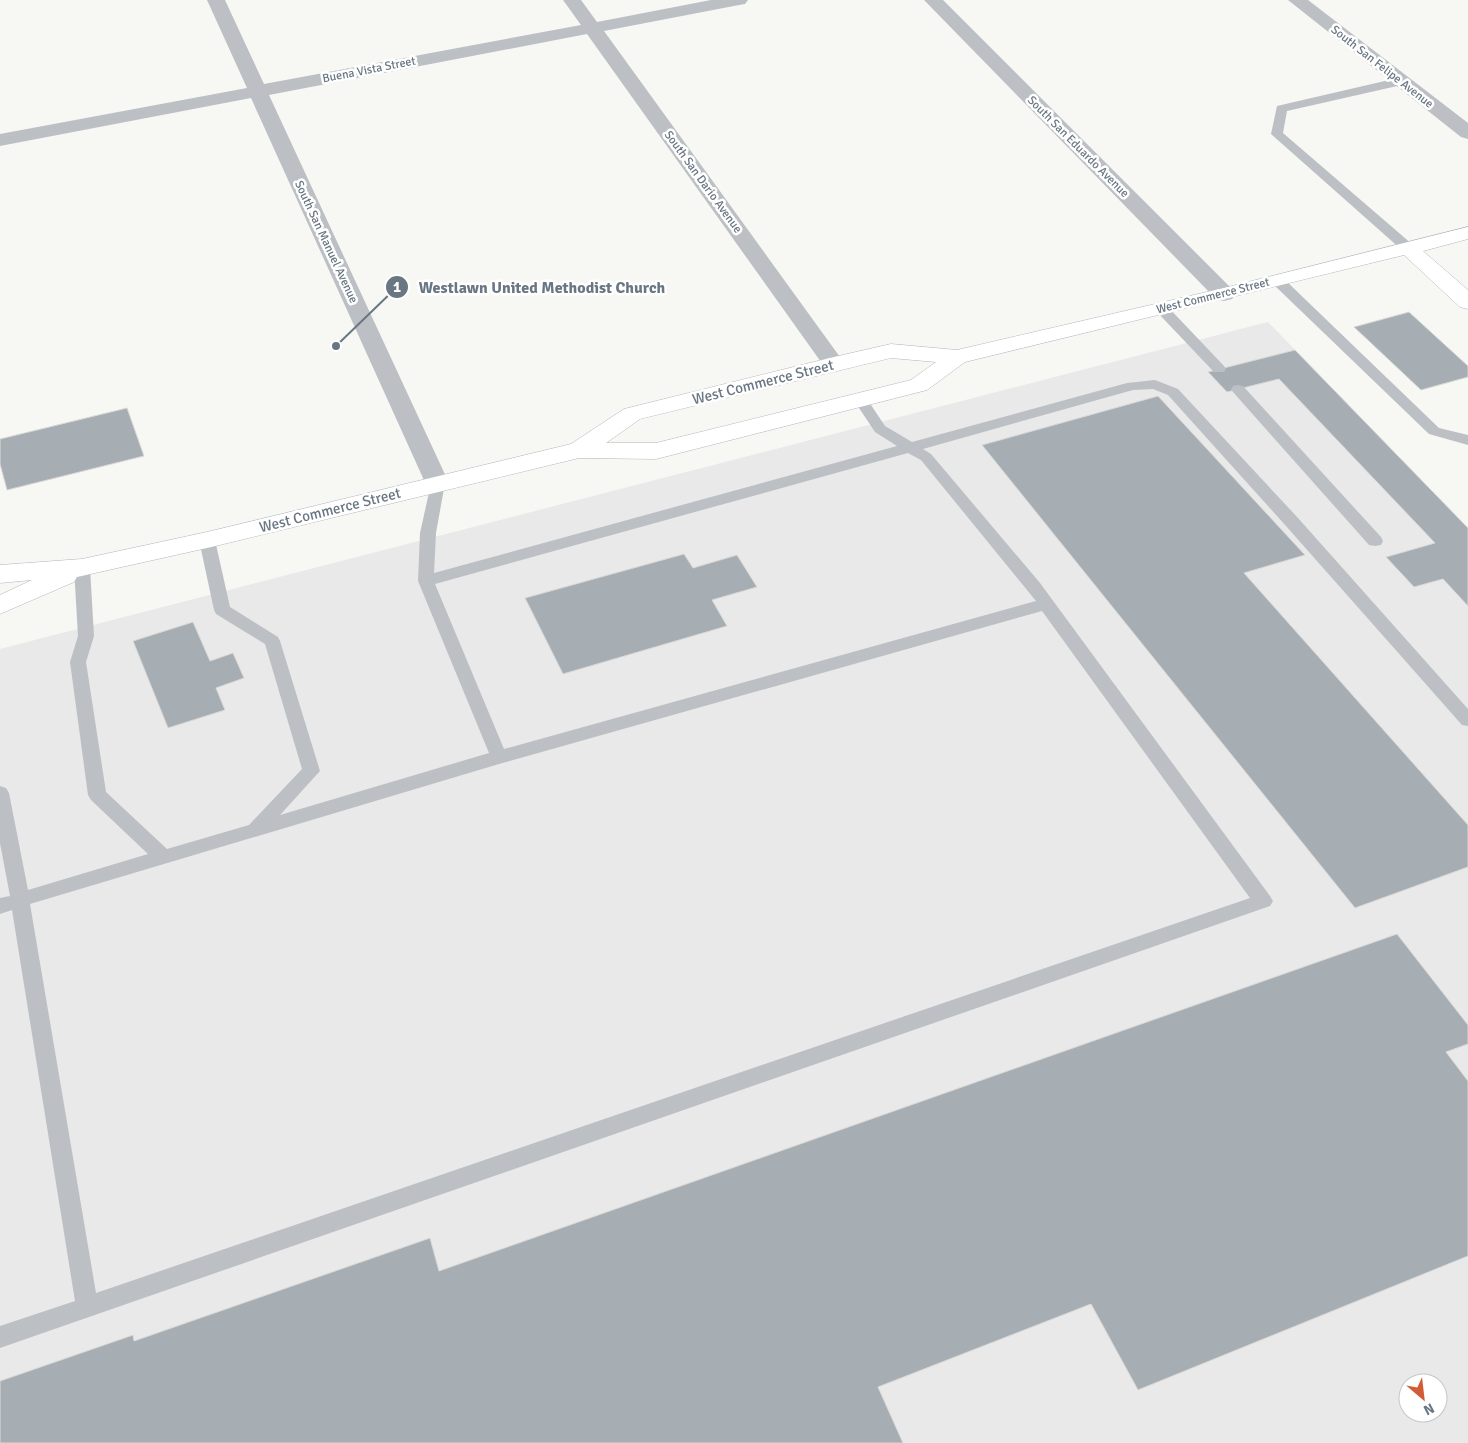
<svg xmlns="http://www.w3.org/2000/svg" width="1468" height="1443" font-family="Signika,sans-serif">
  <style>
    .built { fill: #e8e9e8; fill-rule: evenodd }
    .building { fill: #a7aeb3; stroke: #d9d9d7 }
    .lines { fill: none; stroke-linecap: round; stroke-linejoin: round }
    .secondary-casing { stroke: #b1b6bb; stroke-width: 1 }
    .lane { fill: #bcc0c4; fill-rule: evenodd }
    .street { fill: #bcc0c4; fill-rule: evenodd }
    .secondary { fill: #fff; fill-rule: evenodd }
    .labels { text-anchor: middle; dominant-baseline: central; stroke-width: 5; stroke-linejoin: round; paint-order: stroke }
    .far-street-label { font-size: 12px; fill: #697783; stroke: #fff }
    .street-label { font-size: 15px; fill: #697783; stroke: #fff }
    .leader { fill: none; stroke: #697783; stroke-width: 2 }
    .callout-dot { fill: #697783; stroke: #fff; stroke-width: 2 }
    .mark-label { font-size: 15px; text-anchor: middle; font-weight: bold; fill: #fff }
    .callout-label { font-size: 16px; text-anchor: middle; font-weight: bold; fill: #697783; stroke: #fff; stroke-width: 5; stroke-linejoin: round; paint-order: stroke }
  </style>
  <rect width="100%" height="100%" fill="#f7f7f4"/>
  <!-- built -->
  <path class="built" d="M1268,322L1468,529V1443H0V649ZM1408,1383H1438V1413H1408Z"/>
  <!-- building -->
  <g class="building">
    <path d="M1409,312L1468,366V377L1421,390L1354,327Z"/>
    <path d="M1295,350L1468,528V606L1443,579L1414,587L1386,557L1435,543L1279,379L1227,392L1208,372Z"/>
    <path d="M1158,396L1305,555L1244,573L1468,825V867L1355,908L982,445Z"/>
    <path d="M127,408L144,456L7,490L0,464V439Z"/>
    <path d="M684,554L693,568L737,555L757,587L712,600L727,626L563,674L525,598Z"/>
    <path d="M193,622L210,661L233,653L244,678L216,688L225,710L168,728L133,641Z"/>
    <path d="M1397,934L1468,1025V1044L1446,1052L1468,1081V1256L1138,1390L1091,1304L878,1387L903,1443H0V1381L133,1335L134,1341L430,1238L439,1271Z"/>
  </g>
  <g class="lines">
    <!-- secondary casing -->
    <g class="secondary-casing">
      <path id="secondary" d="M1468,227V239L1423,251L1468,290V309L1460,307L1404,255L965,362L927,390L656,459L579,458L207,548L77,577L74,582L0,614V595L32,580L0,583V565L82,559L207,532L571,444L624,409L834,357L891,344L957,350L1224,288ZM891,358L936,362L911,380L656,443H606L640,419Z"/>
    </g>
    <!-- lane -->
    <g class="lane">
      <path d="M1402,77L1406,78L1408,81L1406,84L1287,111L1283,133L1413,245L1415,248L1408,252L1403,251L1271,134L1277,106Z"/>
      <path d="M1278,277L1283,278L1439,428L1468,435V445L1429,434L1273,284L1271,281L1273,278Z"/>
      <path d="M1162,305L1167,306L1224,366L1226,369L1224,372H1214L1157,312L1155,309L1157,306Z"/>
      <path d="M1155,380L1178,389L1298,518L1468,709V726L1462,725L1286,526L1168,395L1153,389L1133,390L923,449L931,454L1040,583L1270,896L1273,901L1270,906L0,1348V1326L75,1301L12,910L0,914V898L10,896L0,843V786L6,788L9,793L28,890L148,854L91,800L88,795L70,662L78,636L74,568L76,564L82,563L88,564L90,568L94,636L86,662L106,792L167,849L249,825L302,769L265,644L216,614L214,610L199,540L201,536L207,535L213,536L215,540L230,607L278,637L280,641L320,771L280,815L489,753L418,581L420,533L432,479H442L445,483L436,533L434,573L897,446L875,432L853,399L855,396H865L885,426L912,442L1127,383ZM908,453L921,460L1036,601L504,749L435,584ZM1042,611L1250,898L96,1293L30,904L499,764Z"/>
      <path d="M1238,385L1243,386L1381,537L1383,541L1381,545L1375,546L1369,545L1233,392L1231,389L1233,386Z"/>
    </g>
    <!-- street -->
    <g class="street">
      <path d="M207,0H225L264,84L581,25L563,0H581L597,22L711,0H748L745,4L739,5L604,31L845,364L842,369L834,371L826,369L587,34L269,95L449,483L446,489L437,491L428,489L251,98L0,146V134L247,88Z"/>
      <path d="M924,0H943L1232,289L1235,294L1232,299L1224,301L1216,299Z"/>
      <path d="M1288,0H1308L1468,123V139L1461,137Z"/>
    </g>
    <!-- secondary -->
    <use href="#secondary" class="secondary"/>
  </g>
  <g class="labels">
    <!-- far-street labels -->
    <g class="far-street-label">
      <text transform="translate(1382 67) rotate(38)">South San Felipe Avenue</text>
      <text transform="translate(369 70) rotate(-11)">Buena Vista Street</text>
      <text transform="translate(1078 147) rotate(45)">South San Eduardo Avenue</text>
      <text transform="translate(703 182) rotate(54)">South San Dario Avenue</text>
      <text transform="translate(326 242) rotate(65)">South San Manuel Avenue</text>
      <text transform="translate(1213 296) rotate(-14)">West Commerce Street</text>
    </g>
    <!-- street labels -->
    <g class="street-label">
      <text transform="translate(763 382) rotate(-14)">West Commerce Street</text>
      <text transform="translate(330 510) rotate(-14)">West Commerce Street</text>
    </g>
  </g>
  <!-- callouts -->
  <path class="leader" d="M336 346L397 287"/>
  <g class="callout-dot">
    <circle cx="336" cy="346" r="5"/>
    <circle cx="397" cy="287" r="12"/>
  </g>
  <g class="mark-label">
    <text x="397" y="292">1</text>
  </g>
  <g class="callout-label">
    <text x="542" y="293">Westlawn United Methodist Church</text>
  </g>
  <!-- north arrow -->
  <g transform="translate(1423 1398) rotate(152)"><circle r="24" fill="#ffffff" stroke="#c3c9cd"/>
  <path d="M0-4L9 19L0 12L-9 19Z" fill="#d35c38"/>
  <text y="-8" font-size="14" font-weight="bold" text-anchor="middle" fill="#697783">N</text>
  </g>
</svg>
